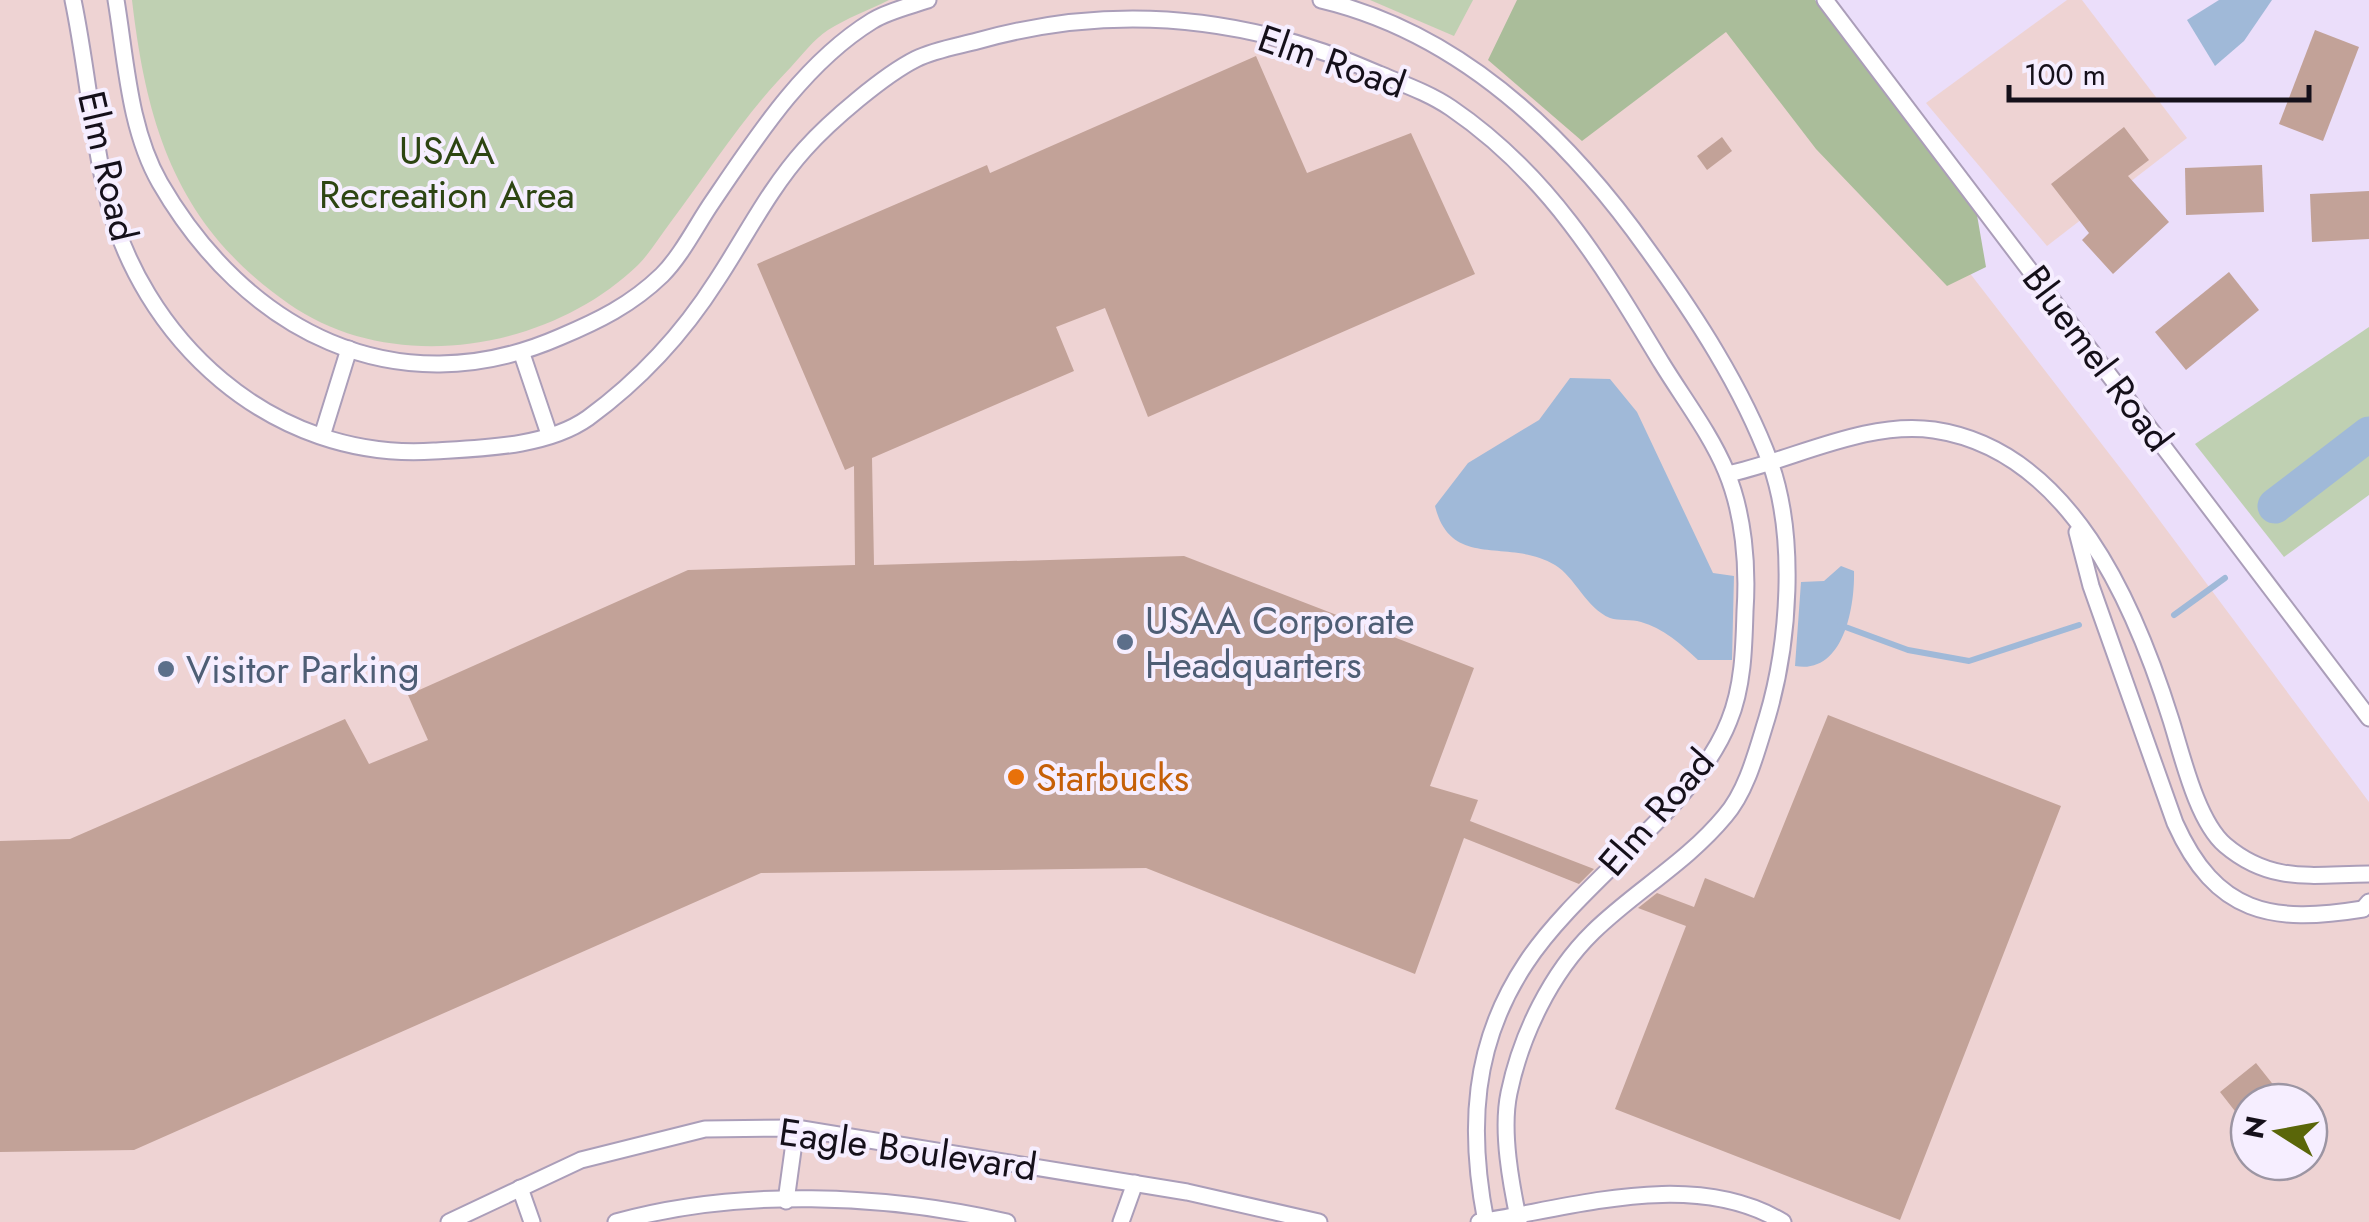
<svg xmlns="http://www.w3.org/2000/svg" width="2369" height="1222" font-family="Jost,sans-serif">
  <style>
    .commercial { fill: #eed3d3; fill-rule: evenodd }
    .green { fill: #bfd0b2 }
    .forest { fill: #aabd9a }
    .water { fill: #a0b9d8 }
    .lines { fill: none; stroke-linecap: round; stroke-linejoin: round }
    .stream { stroke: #a0b9d8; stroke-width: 6 }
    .river { stroke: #a0b9d8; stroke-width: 35 }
    .building { fill: #c2a298 }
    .minor-casing { stroke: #ab9eb9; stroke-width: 19 }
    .minor { stroke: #fff; stroke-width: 15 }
    .service-dot { fill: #5c6f8a; stroke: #f6eeff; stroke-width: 4 }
    .food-dot { fill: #e8710a; stroke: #f6eeff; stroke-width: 4 }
    .labels { text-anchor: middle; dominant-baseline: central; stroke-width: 8; stroke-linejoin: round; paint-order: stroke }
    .street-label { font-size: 38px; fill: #15101a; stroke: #f6eeff }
    .park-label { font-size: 38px; fill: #2d4512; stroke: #f6eeff }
    .service-label { font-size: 38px; fill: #4e5e75; stroke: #f6eeff; text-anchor: start }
    .food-label { font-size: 38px; fill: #c56008; stroke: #f6eeff; text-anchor: start }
  </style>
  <rect width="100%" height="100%" fill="#ebdefa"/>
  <!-- commercial -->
  <g class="commercial">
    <path d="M0,0H1759L2131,482L2369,802V1222H0ZM2249,1102H2309V1162H2249Z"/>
    <path d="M2067,0H2082L2187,138L2047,246L1926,103Z"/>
  </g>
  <!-- green -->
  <g class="green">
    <path d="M132,0H889C869,10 847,18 828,30C814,39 802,55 791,67C744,115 710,170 670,223C660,236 650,253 638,265C549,351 392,376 289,304C178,227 147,129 132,0Z"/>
    <path d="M1370,0H1473L1454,36Z"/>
    <path d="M2369,327V495L2284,557L2195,444Z"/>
  </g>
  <!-- forest -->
  <path class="forest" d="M1517,0H1815L1977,215L1986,267L1947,286L1816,149L1726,32L1582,141L1488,60Z"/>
  <!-- water -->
  <g class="water">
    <path d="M2219,0H2272L2244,41L2215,66L2187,20Z"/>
    <path d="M1570,378L1610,379L1637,412L1713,573L1734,576L1732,660H1698C1681,644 1663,628 1641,622C1631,619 1619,621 1610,618C1586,608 1575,577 1555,565C1509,537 1451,571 1435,506L1468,463L1539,420Z"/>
    <path d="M1841,566L1854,571C1855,608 1843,675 1795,666L1801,582L1824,581Z"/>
  </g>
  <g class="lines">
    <!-- stream -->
    <g class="stream">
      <path d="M2174,615L2225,578"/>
      <path d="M1840,625L1908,650L1969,661L2079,625"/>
    </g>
    <!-- river -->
    <path class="river" d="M2275,506L2369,434"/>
  </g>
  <!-- building -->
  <g class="building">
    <path d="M2315,30L2359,47L2323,141L2279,124Z"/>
    <path d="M1256,56L1307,173L1411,133L1475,274L1148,417L1105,308L1056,327L1074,371L872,458L874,565L1184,556L1474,668L1430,786L1478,800L1470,821L1594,869L1579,884L1464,838L1415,974L1146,868L761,873L134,1150L0,1152V841L70,839L345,719L369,764L428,740L408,695L688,570L855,565L854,466L845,470L757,264L987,165L990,173Z"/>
    <path d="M2124,127L2149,160L2128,176L2169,222L2113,274L2082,240L2089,233L2051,184Z"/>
    <path d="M1722,137L1732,151L1707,170L1697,156Z"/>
    <path d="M2262,165L2264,212L2186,215L2185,168Z"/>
    <path d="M2369,191V239L2312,242L2310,194Z"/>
    <path d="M2229,272L2259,310L2186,370L2155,332Z"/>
    <path d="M1828,715L2061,806L1900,1220L1615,1109L1686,926L1638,908L1657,893L1694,907L1705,878L1754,898Z"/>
    <path d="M2256,1063L2279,1092L2266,1102H2249V1129L2220,1092Z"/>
  </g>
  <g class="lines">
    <!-- minor casing -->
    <g class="minor-casing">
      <g id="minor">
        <path d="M73,0C86,62 91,126 105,188C139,340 273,462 434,451C483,448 547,447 588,418C640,380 682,335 717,280C746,236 769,189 805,149C830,121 884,75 916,59C934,50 958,46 977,41C1115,2 1249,16 1379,74C1403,84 1429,93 1451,108C1548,174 1602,264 1661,362C1683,398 1710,433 1726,471C1744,514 1748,566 1745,611C1744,648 1743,687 1729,721C1695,808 1579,882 1526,963C1472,1044 1468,1130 1486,1222"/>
        <path d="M116,0C126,60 129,129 160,183C245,330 395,409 560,337C598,321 631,305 662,275C682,255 697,224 713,201C757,136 804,63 872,21C888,11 910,6 928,0"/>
        <path d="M1321,0C1460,33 1568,137 1648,250C1695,315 1742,387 1770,462C1797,537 1789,644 1767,718C1757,750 1747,791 1725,816C1687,862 1635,891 1593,932C1551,973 1521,1035 1509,1093C1501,1131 1511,1184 1519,1222"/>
        <path d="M1825,0L2369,718"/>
        <path d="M522,354L549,434"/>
        <path d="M322,436L349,349"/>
        <path d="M1728,474C1793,460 1867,420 1934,430C2070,450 2135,605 2171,720C2182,755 2197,821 2225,845C2272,885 2315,874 2369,874"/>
        <path d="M2077,532L2091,586L2175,823C2216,914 2271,924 2363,909L2369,902"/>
        <path d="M520,1188L532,1222"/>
        <path d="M786,1201L796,1128"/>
        <path d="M449,1222L581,1160L705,1129L796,1128L1187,1192L1319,1222"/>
        <path d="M616,1222C739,1188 884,1194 1007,1222"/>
        <path d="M1121,1222L1135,1183"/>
        <path d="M1479,1222C1575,1207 1693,1168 1783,1222"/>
      </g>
    </g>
    <!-- minor -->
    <use href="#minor" class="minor"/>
  </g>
  <!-- markers -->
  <g class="service-dot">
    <circle cx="1125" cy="642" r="10"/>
    <circle cx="166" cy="669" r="10"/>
  </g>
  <circle class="food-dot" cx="1016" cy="777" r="10"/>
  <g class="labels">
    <!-- street labels -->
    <g class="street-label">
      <text transform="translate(1332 61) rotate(19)">Elm Road</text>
      <text transform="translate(108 166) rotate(77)">Elm Road</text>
      <text transform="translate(2098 358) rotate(53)">Bluemel Road</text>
      <text transform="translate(1656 812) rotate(-49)">Elm Road</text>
      <text transform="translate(908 1149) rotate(8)">Eagle Boulevard</text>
    </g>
    <!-- park labels -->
    <g class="park-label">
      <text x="447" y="150">USAA<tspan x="447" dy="44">Recreation Area</tspan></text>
    </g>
    <!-- service labels -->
    <g class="service-label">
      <text x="1145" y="620">USAA Corporate<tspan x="1145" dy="44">Headquarters</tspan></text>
      <text x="186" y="669">Visitor Parking</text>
    </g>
    <!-- food labels -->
    <g class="food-label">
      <text x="1036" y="777">Starbucks</text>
    </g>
  </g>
  <!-- north arrow -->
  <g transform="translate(2279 1132) rotate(281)"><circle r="48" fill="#f6eeff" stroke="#9c95a3" stroke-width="2.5"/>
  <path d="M0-8L18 38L0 25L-18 38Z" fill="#5a6609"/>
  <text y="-15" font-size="28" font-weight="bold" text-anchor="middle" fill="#15101a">N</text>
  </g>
  <!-- scale -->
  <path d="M2009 85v15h300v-15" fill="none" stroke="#15101a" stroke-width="5"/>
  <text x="2024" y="85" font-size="30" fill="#15101a" stroke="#f6eeff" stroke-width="8" paint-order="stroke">100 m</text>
</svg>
